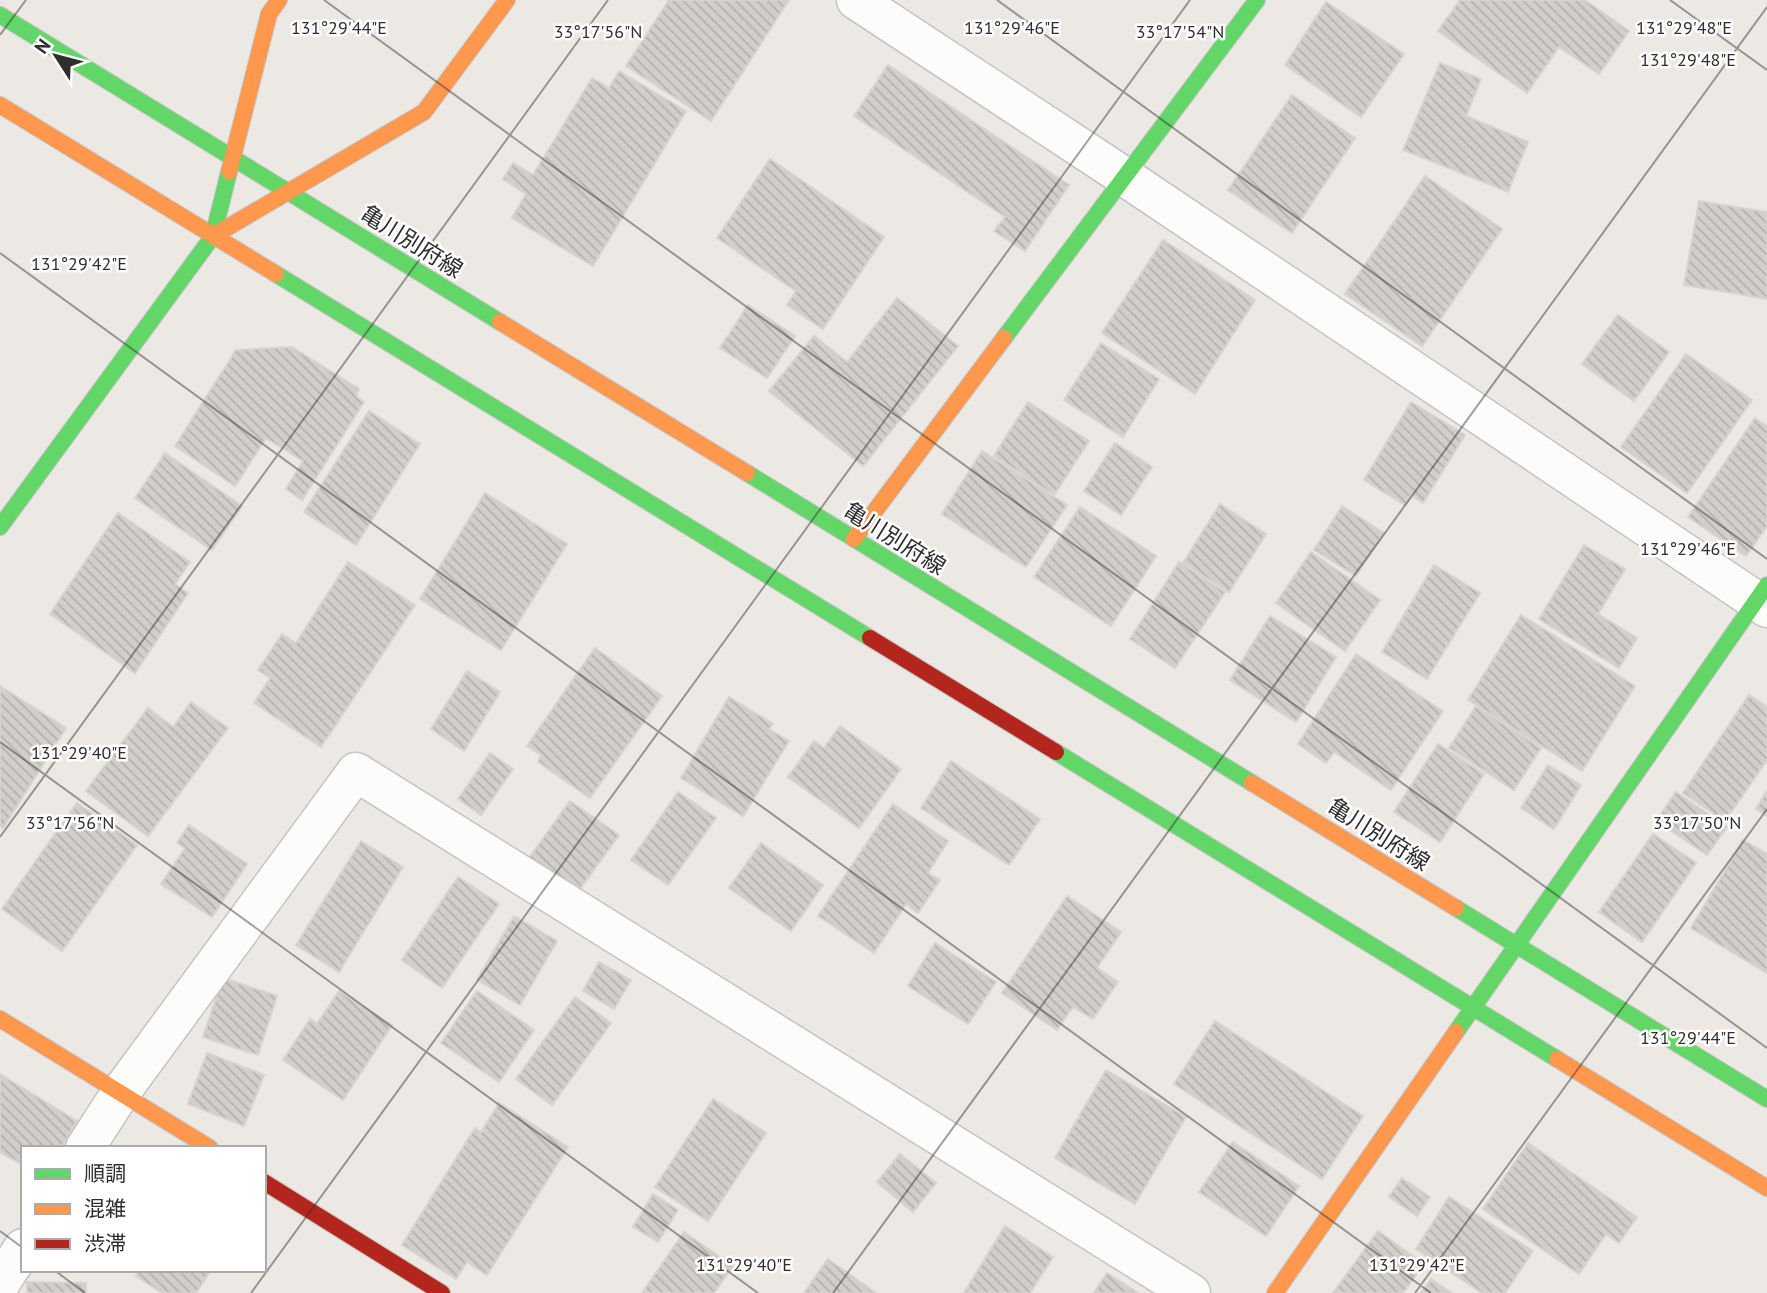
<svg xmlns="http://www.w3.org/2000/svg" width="1767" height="1293" font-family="'PT Sans','Noto Sans JP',sans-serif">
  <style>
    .building { fill: url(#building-back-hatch); stroke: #d7d4d0; stroke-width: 2 }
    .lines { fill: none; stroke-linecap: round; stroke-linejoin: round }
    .street-casing { stroke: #c5c4c5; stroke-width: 41 }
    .fast-casing { stroke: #c5c4c5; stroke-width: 18 }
    .slow-casing { stroke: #c5c4c5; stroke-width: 18 }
    .jam-casing { stroke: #c5c4c5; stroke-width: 18 }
    .street { stroke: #fcfcfb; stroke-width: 38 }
    .fast { stroke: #63d668; stroke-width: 16 }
    .slow { stroke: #ff974d; stroke-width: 16 }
    .jam { stroke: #b3261e; stroke-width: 16 }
    .ticks { fill: none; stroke: #2e2e2e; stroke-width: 2; stroke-opacity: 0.45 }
    .labels { text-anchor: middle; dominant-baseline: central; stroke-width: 5; stroke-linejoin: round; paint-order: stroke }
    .street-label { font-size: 23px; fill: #2e2e2e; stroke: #fff }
    .ticks-label { font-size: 18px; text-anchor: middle; fill: #2e2e2e; stroke: #fff; stroke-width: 5; stroke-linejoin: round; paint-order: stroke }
  </style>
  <defs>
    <pattern id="building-back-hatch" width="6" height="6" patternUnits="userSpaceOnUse" patternTransform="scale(1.75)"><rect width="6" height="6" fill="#d1cecb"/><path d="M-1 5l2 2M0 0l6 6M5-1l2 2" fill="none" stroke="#b4b1af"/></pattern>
  </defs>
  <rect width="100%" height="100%" fill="#ece8e4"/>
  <!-- building -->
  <g class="building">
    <path d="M669,0H789L711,121L626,66Z"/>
    <path d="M1460,0H1585L1629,31L1599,74L1559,47L1527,93L1438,31Z"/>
    <path d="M1326,2L1404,54L1361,117L1285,65Z"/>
    <path d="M1440,63L1481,79L1466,116L1528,142L1508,192L1403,150Z"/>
    <path d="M888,65L1069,185L1025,251L994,231L1005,217L854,116Z"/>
    <path d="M619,71L686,111L593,266L512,218L526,194L503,179L513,163L533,175L592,78L609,88Z"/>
    <path d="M1292,95L1355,138L1292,233L1228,190Z"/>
    <path d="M770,159L884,237L823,329L787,305L796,291L717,238Z"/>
    <path d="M1425,176L1502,229L1422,346L1345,294Z"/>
    <path d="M1699,201L1767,212V299L1684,285Z"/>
    <path d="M1163,240L1255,300L1195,394L1102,333Z"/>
    <path d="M897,298L958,346L863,466L769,391L814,336L847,362Z"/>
    <path d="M748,305L795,336L767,378L720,348Z"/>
    <path d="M1618,315L1669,352L1634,401L1582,364Z"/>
    <path d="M1101,343L1159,379L1123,437L1064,400Z"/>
    <path d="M292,347L359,389L356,396L364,402L302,500L286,489L303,461L266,438L235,486L175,446L236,350Z"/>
    <path d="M1686,354L1752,400L1687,493L1621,447Z"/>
    <path d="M1028,402L1089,441L1054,495L994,456Z"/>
    <path d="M1411,402L1465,435L1423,503L1411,495L1405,505L1364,480Z"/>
    <path d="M369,411L420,444L356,545L304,512Z"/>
    <path d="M1755,418L1767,426V526L1746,556L1688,517Z"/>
    <path d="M1115,443L1152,467L1121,515L1084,491Z"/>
    <path d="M982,451L1067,505L1026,567L942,514Z"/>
    <path d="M165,453L242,506L212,550L135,498Z"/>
    <path d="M485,493L567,544L501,650L420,599Z"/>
    <path d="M1220,504L1266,534L1229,592L1183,563Z"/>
    <path d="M1342,506L1384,533L1356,576L1314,550Z"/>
    <path d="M1080,507L1156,556L1111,626L1034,577Z"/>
    <path d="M118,513L190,562L175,584L188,593L135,673L50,614Z"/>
    <path d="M1584,545L1625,569L1598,614L1637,638L1619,668L1539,619Z"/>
    <path d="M1311,552L1380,600L1345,651L1276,603Z"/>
    <path d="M348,562L415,605L321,747L254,703L270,678L258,670L282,634L296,643Z"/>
    <path d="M1179,562L1225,592L1175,668L1130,639Z"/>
    <path d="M1434,565L1480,593L1427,679L1382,652Z"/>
    <path d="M1521,615L1635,686L1582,771L1468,700Z"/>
    <path d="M1270,616L1336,657L1296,722L1230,680Z"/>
    <path d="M595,648L662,696L590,798L538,762L541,755L527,746Z"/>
    <path d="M1356,654L1443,711L1391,790L1334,752L1326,763L1298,744Z"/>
    <path d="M467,671L500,692L464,751L431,729Z"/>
    <path d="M0,686L66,728L3,828L0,826Z"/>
    <path d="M1749,695L1767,707V760L1725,821L1683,793Z"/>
    <path d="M729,697L773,724L769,729L789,741L743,816L681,778Z"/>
    <path d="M191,702L228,728L148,836L86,791L148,708L173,727Z"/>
    <path d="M1476,706L1541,748L1514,790L1449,748Z"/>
    <path d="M840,726L901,769L859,828L788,777L814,741L824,748Z"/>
    <path d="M1438,744L1484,774L1440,842L1394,812Z"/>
    <path d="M490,753L513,769L481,815L458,799Z"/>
    <path d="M951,761L1040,819L1009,865L921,808Z"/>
    <path d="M1548,765L1581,785L1554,829L1521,808Z"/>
    <path d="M1767,791V816L1756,809Z"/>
    <path d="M678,792L716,818L668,885L631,860Z"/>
    <path d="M1676,792L1727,827L1707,855L1656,821Z"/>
    <path d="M570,801L619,835L578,892L529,858Z"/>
    <path d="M77,803L137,845L62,951L2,909Z"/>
    <path d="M893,804L948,841L928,873L940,880L918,913L906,904L874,953L818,916Z"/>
    <path d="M189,825L247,864L212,917L161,884L185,848L177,843Z"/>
    <path d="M1653,834L1696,863L1642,942L1599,912Z"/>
    <path d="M1743,840L1767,854V973L1691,928Z"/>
    <path d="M361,841L403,867L339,972L296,945Z"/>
    <path d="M761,843L823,885L791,931L729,888Z"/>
    <path d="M458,877L499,904L442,988L402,960Z"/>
    <path d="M1067,896L1121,932L1097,968L1118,982L1093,1019L1073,1007L1057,1030L1002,993Z"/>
    <path d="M514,916L557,941L520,1005L477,980Z"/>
    <path d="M935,943L996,982L968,1024L908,986Z"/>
    <path d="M599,962L631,980L614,1009L583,991Z"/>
    <path d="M223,978L277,996L258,1055L203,1037Z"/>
    <path d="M339,991L392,1025L343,1100L283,1060L310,1019L317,1024Z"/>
    <path d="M477,991L534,1030L499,1082L441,1043Z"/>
    <path d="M575,997L611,1023L552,1105L516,1079Z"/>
    <path d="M1215,1021L1363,1116L1322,1179L1174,1084Z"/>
    <path d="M207,1053L264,1075L244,1126L188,1104Z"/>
    <path d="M1106,1070L1186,1117L1135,1204L1055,1158Z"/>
    <path d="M0,1074L77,1121L61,1148H23V1165L0,1152Z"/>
    <path d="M713,1099L766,1133L708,1221L655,1187Z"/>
    <path d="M499,1103L568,1147L487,1275L467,1262L456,1279L402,1245L475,1128L481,1132Z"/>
    <path d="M1233,1142L1299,1186L1266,1236L1199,1192Z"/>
    <path d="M1528,1143L1637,1217L1619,1243L1606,1234L1579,1274L1483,1209Z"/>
    <path d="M900,1154L936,1183L913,1212L877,1182Z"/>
    <path d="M1402,1178L1430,1197L1417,1216L1389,1197Z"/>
    <path d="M653,1194L678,1210L658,1242L633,1227Z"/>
    <path d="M1449,1197L1533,1251L1505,1293H1482L1416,1249Z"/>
    <path d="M1005,1226L1053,1257L1030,1293H964Z"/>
    <path d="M1378,1231L1424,1264L1403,1293H1333Z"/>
    <path d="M684,1232L733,1266L714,1293H642Z"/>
    <path d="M828,1259L876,1293H804Z"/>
    <path d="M140,1270H211L196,1293H162L136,1276Z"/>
    <path d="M1107,1273L1138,1293H1094Z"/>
    <path d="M1431,1279L1452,1293H1421Z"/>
    <path d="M27,1282L86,1283V1293H27Z"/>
  </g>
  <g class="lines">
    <!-- street casing -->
    <g class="street-casing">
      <g id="street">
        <path d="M856,0L1125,177L1767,608"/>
        <path d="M85,1148L121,1092L356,772L1191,1293"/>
        <path d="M0,1284L23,1248"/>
      </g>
    </g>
    <!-- fast casing -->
    <g class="fast-casing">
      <g id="fast">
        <path d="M0,15L500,322"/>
        <path d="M276,274L870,638"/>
        <path d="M1004,338L1257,0"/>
        <path d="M747,473L1252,783"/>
        <path d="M0,527L213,236L229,172"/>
        <path d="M1056,752L1557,1059"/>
        <path d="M1456,908L1767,1099"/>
        <path d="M1456,1032L1767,585"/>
      </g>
    </g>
    <!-- slow casing -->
    <g class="slow-casing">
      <g id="slow">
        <path d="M0,105L276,274"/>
        <path d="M229,172L269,14L279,0"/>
        <path d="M213,236L424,112L507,0"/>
        <path d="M500,322L747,473"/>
        <path d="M854,539L1004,338"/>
        <path d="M1252,783L1456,908"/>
        <path d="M0,1019L210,1148"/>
        <path d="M1557,1059L1767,1188"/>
        <path d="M1275,1293L1456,1032"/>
      </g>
    </g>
    <!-- jam casing -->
    <g class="jam-casing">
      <g id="jam">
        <path d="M870,638L1056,752"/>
        <path d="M264,1182L442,1293"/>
      </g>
    </g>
    <!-- street -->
    <use href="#street" class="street"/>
    <!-- fast -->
    <use href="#fast" class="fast"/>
    <!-- slow -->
    <use href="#slow" class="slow"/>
    <!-- jam -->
    <use href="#jam" class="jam"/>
  </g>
  <!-- ticks -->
  <path class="ticks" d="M324,0L1767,1048M997,0L1767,559M1670,0L1767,70M0,35L26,0M0,253L1431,1293M0,742L758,1293M0,837L608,0M0,1231L23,1248M54,1270L85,1293M251,1293L1190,0M833,1293L1767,7M1415,1293L1767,809"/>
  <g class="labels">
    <!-- street labels -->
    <g class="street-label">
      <text transform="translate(412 241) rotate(32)">亀川別府線</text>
      <text transform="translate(895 538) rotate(32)">亀川別府線</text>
      <text transform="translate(1379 834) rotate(32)">亀川別府線</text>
    </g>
  </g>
  <g class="ticks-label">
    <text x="339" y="34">131°29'44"E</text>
    <text x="1012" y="34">131°29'46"E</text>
    <text x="1684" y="34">131°29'48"E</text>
    <text x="598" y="38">33°17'56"N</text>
    <text x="1180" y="38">33°17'54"N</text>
    <text x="1688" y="66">131°29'48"E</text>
    <text x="79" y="270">131°29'42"E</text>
    <text x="1688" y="555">131°29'46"E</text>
    <text x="79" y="759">131°29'40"E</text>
    <text x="70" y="829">33°17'56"N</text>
    <text x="1697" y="829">33°17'50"N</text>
    <text x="1688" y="1044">131°29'44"E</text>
    <text x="744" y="1271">131°29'40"E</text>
    <text x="1417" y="1271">131°29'42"E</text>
  </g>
  <!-- legend -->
  <rect x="21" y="1146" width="245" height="126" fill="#ffffff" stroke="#ababab" stroke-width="2"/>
  <rect x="35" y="1169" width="35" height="10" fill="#63d668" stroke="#ababab" stroke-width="2"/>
  <text x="84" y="1181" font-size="21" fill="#2e2e2e">順調</text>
  <rect x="35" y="1204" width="35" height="10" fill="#ff974d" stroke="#ababab" stroke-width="2"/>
  <text x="84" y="1216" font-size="21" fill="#2e2e2e">混雑</text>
  <rect x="35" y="1239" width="35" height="10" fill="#b3261e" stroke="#ababab" stroke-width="2"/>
  <text x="84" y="1251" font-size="21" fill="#2e2e2e">渋滞</text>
  <!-- north arrow -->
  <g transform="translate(56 56) rotate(306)" stroke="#ffffff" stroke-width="5" paint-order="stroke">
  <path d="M0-5L12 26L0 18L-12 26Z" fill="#2e2e2e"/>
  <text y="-10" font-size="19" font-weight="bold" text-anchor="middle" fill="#2e2e2e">N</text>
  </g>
</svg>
